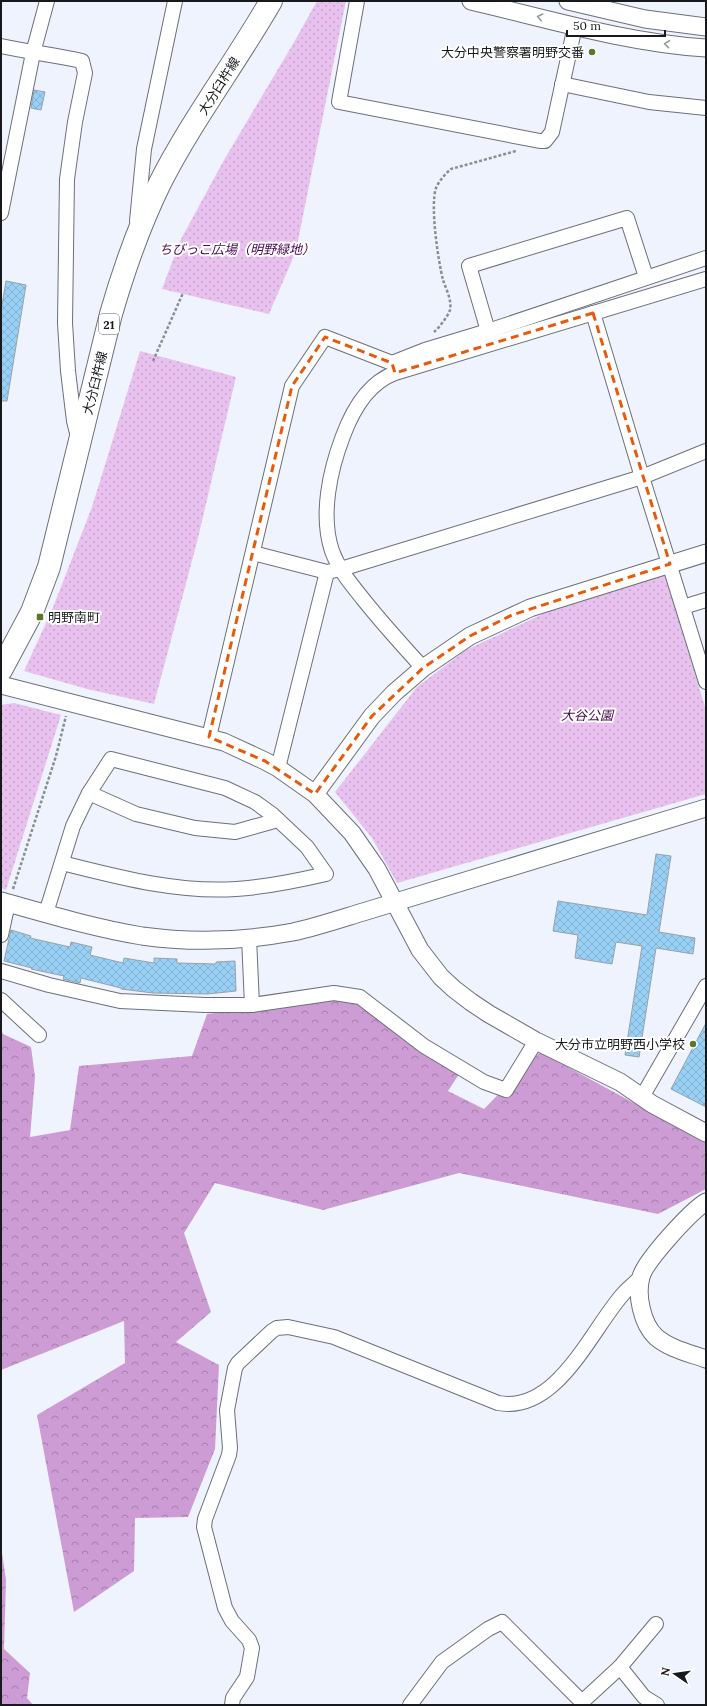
<svg xmlns="http://www.w3.org/2000/svg" width="707" height="1706" font-family="Lora,'Noto Sans JP',serif">
  <style>
    .green { fill: url(#green-dots) }
    .forest { fill: url(#forest-crowns) }
    .building { fill: url(#building-cross-hatch); stroke: #98a2a8 }
    .lines { fill: none; stroke-linecap: round; stroke-linejoin: round }
    .minor-casing { stroke: #6b7079; stroke-width: 16 }
    .tertiary-casing { stroke: #6b7079; stroke-width: 19 }
    .primary-casing { stroke: #6b7079; stroke-width: 24 }
    .path { stroke: #898d94; stroke-width: 2.5; stroke-dasharray: 3 2; stroke-linecap: butt }
    .minor { stroke: #fff; stroke-width: 14 }
    .tertiary { stroke: #fff; stroke-width: 17 }
    .primary { stroke: #fff; stroke-width: 22 }
    .oneway { stroke: #979899 }
    .marked { fill: none; stroke: #e8590c; stroke-width: 3; stroke-dasharray: 8 5; stroke-linejoin: round }
    .poi-dot { fill: #5c772a; stroke: #fff; stroke-width: 1.5 }
    .labels { text-anchor: middle; dominant-baseline: central; stroke-width: 4; stroke-linejoin: round; paint-order: stroke }
    .shield { fill: #fff; stroke: #5d5e60; stroke-width: 1 }
    .shield-label { font-size: 12px; font-weight: bold; fill: #17191c }
    .poi-label { font-size: 13px; fill: #17191c; stroke: #fff; text-anchor: end }
    .street-label { font-size: 13px; fill: #17191c; stroke: #fff }
    .park-label { font-size: 13px; font-style: italic; fill: #460850; stroke: #fff }
  </style>
  <defs>
    <pattern id="green-dots" width="8" height="8" patternUnits="userSpaceOnUse"><rect width="8" height="8" fill="#e8c1ee"/><path d="M2 2h.1M6 6h.1" fill="none" stroke="#c6a5cc" stroke-width="1.8" stroke-linecap="round"/></pattern>
    <pattern id="forest-crowns" width="20" height="18" patternUnits="userSpaceOnUse"><rect width="20" height="18" fill="#cd9cd5"/><path d="M2 6a3 3 0 1 1 6 0M12 15a3 3 0 1 1 6 0" fill="none" stroke="#a57eac"/></pattern>
    <pattern id="building-cross-hatch" width="8" height="8" patternUnits="userSpaceOnUse"><rect width="8" height="8" fill="#99d0f5"/><path d="M0 0l8 8M0 8l8-8" fill="none" stroke="#83b2d1"/></pattern>
  </defs>
  <rect width="100%" height="100%" fill="#eef3fe"/>
  <!-- green -->
  <g class="green">
    <path d="M317,1H346L296,251L269,314L162,289L180,241L224,160L293,44Z"/>
    <path d="M140,351L236,377L197,542L154,704L87,689L24,671L52,610L92,507Z"/>
    <path d="M665,576L706,710V794L397,883L372,838L335,792L417,687L466,650L545,613Z"/>
    <path d="M14,703L61,715L6,890L1,888V705Z"/>
  </g>
  <!-- forest -->
  <g class="forest">
    <path d="M358,999L461,1071L448,1091L484,1109L540,1052L706,1142V1189L658,1214L459,1173L323,1210L215,1183L184,1233L211,1312L176,1342L219,1365L215,1449L188,1517L135,1518L134,1571L74,1612L37,1415L125,1363L124,1321L1,1370V1030L3,1034L31,1047L35,1077L30,1137L70,1130L79,1066L192,1056L207,1014L316,1001Z"/>
    <path d="M1,1546L6,1580L4,1649L30,1673L27,1698L33,1705H1Z"/>
  </g>
  <!-- building -->
  <g class="building">
    <path d="M34,90L45,92L41,110L31,108Z"/>
    <path d="M6,281L26,285L7,401H1V311Z"/>
    <path d="M656,854L671,856L659,932L695,938L693,954L656,948L639,1057L625,1055L642,946L616,942L612,964L575,958L578,935L553,931L558,901L647,915Z"/>
    <path d="M11,930L31,936L30,938L70,947L71,942L92,947L90,955L123,963L124,958L154,963V958L177,959V963L216,964V962L235,961L236,991L207,994L153,993L121,989V988L81,978L80,983L63,979L64,976L31,969L32,968L4,961Z"/>
    <path d="M706,1023V1107L671,1089Z"/>
  </g>
  <g class="lines">
    <!-- minor casing -->
    <g class="minor-casing">
      <g id="minor">
        <path d="M357,1L339,102L540,141H545L552,132L575,26"/>
        <path d="M1,46C28,52 55,55 82,61L85,73L75,122L67,179L65,323L68,371L74,421L78,437"/>
        <path d="M562,84L649,102L706,108"/>
        <path d="M1,213L33,53L47,1"/>
        <path d="M137,221L144,149L175,1"/>
        <path d="M593,313L642,477L706,682"/>
        <path d="M488,331L469,266L627,218L646,277"/>
        <path d="M253,553L327,572L341,569L642,477L706,451"/>
        <path d="M683,607L706,600"/>
        <path d="M423,668C403,646 382,623 363,599C351,584 339,570 332,551C320,515 330,470 343,436C353,409 368,383 395,373L706,279"/>
        <path d="M209,737L292,386L325,337L392,363L425,350L488,331L706,258"/>
        <path d="M278,768L327,572"/>
        <path d="M89,793L136,814L195,828L235,832L278,820"/>
        <path d="M46,913L73,826L89,793L111,759L225,788L255,802L273,815L307,847L326,874C296,881 267,887 236,889C177,893 118,877 62,863"/>
        <path d="M1,935L8,903"/>
        <path d="M1,971L49,985L120,1001L205,1005H252L249,938"/>
        <path d="M1,1000L39,1035"/>
        <path d="M252,1005L334,993L360,997L424,1046L484,1082L506,1090L536,1041"/>
        <path d="M642,1097L706,986"/>
        <path d="M620,1667L644,1697L657,1705"/>
        <path d="M232,1705L233,1698L247,1677L252,1648L249,1640L232,1621L225,1608L204,1527L205,1519L229,1455L230,1448L227,1410L235,1368L238,1363L272,1331L277,1328L288,1327L334,1337L498,1403C557,1414 591,1330 623,1294C628,1288 635,1283 641,1277"/>
        <path d="M410,1705L442,1662L488,1629L502,1622L582,1702L620,1667L656,1624"/>
      </g>
    </g>
    <!-- tertiary casing -->
    <g class="tertiary-casing">
      <g id="tertiary">
        <path d="M471,1C548,19 627,43 706,48"/>
        <path d="M568,1L645,19L706,27"/>
        <path d="M1,685L224,742L265,761L278,768L315,794L352,833L377,869L420,950L441,977L454,989L471,1002L489,1014L536,1041L620,1082L652,1104L706,1133"/>
        <path d="M315,794L372,716L394,693L423,668L470,636L530,608L706,553"/>
        <path d="M1,901C47,914 94,928 142,936C191,943 244,941 293,932C316,927 340,919 363,912L706,808"/>
        <path d="M706,1202C691,1211 645,1261 641,1277C636,1295 642,1324 656,1337C670,1349 689,1353 706,1359"/>
      </g>
    </g>
    <!-- primary casing -->
    <g class="primary-casing">
      <path id="primary" d="M1,670L32,612L49,567L111,314C124,269 139,226 160,183C192,120 236,62 271,1"/>
    </g>
    <!-- path -->
    <g class="path">
      <path d="M434,332C439,328 448,316 450,310C452,300 446,289 443,280C438,260 430,206 436,188C439,181 445,174 451,169L516,151"/>
      <path d="M153,361L183,293"/>
      <path d="M13,889L56,756L66,716"/>
    </g>
    <!-- minor -->
    <use href="#minor" class="minor"/>
    <!-- tertiary -->
    <use href="#tertiary" class="tertiary"/>
    <!-- primary -->
    <use href="#primary" class="primary"/>
  </g>
  <!-- one-way arrows -->
  <defs><path id="oneway-chevron" d="M-2-3.5L2.5 0L-2 3.5" fill="none" stroke-width="1.6" stroke-linecap="round" stroke-linejoin="round"/></defs>
  <g class="oneway">
    <use href="#oneway-chevron" transform="translate(540 17) rotate(-167)"/>
    <use href="#oneway-chevron" transform="translate(667 44) rotate(-172)"/>
  </g>
  <!-- marked area -->
  <path class="marked" d="M593,313L670,564L512,615L470,636L423,668L372,716L315,794L265,761L209,737L292,386L325,337L392,363L395,373Z"/>
  <!-- markers -->
  <g class="poi-dot">
    <circle cx="592" cy="52" r="4"/>
    <rect x="36" y="613" width="8" height="8" rx="2"/>
    <circle cx="693" cy="1044" r="4"/>
  </g>
  <g class="labels">
    <!-- shield labels -->
    <rect class="shield" x="99" y="314" width="20" height="20" rx="3"/>
    <g class="shield-label">
      <text x="109" y="324">21</text>
    </g>
    <!-- poi labels -->
    <g class="poi-label">
      <text x="584" y="52">大分中央警察署明野交番</text>
      <text x="48" y="617" text-anchor="start">明野南町</text>
      <text x="685" y="1044">大分市立明野西小学校</text>
    </g>
    <!-- street labels -->
    <g class="street-label">
      <text transform="translate(219 86) rotate(-58)">大分臼杵線</text>
      <text transform="translate(95 383) rotate(-76)">大分臼杵線</text>
    </g>
    <!-- park labels -->
    <g class="park-label">
      <text x="237" y="249">ちびっこ広場（明野緑地）</text>
      <text x="587" y="715">大谷公園</text>
    </g>
  </g>
  <!-- border -->
  <rect width="707" height="1706" fill="none" stroke="#17191c" stroke-width="4"/>
  <!-- north arrow -->
  <g transform="translate(675 1674) rotate(283)" stroke="#ffffff" stroke-width="3" paint-order="stroke">
  <path d="M0-3L7 15L0 10L-7 15Z" fill="#17191c"/>
  <text y="-6" font-size="11" font-weight="bold" text-anchor="middle" fill="#17191c">N</text>
  </g>
  <!-- scale -->
  <path d="M567 30v6h98v-6" fill="none" stroke="#17191c" stroke-width="2"/>
  <text x="573" y="30" font-size="12" fill="#17191c" stroke="#ffffff" stroke-width="3" paint-order="stroke">50 m</text>
</svg>
